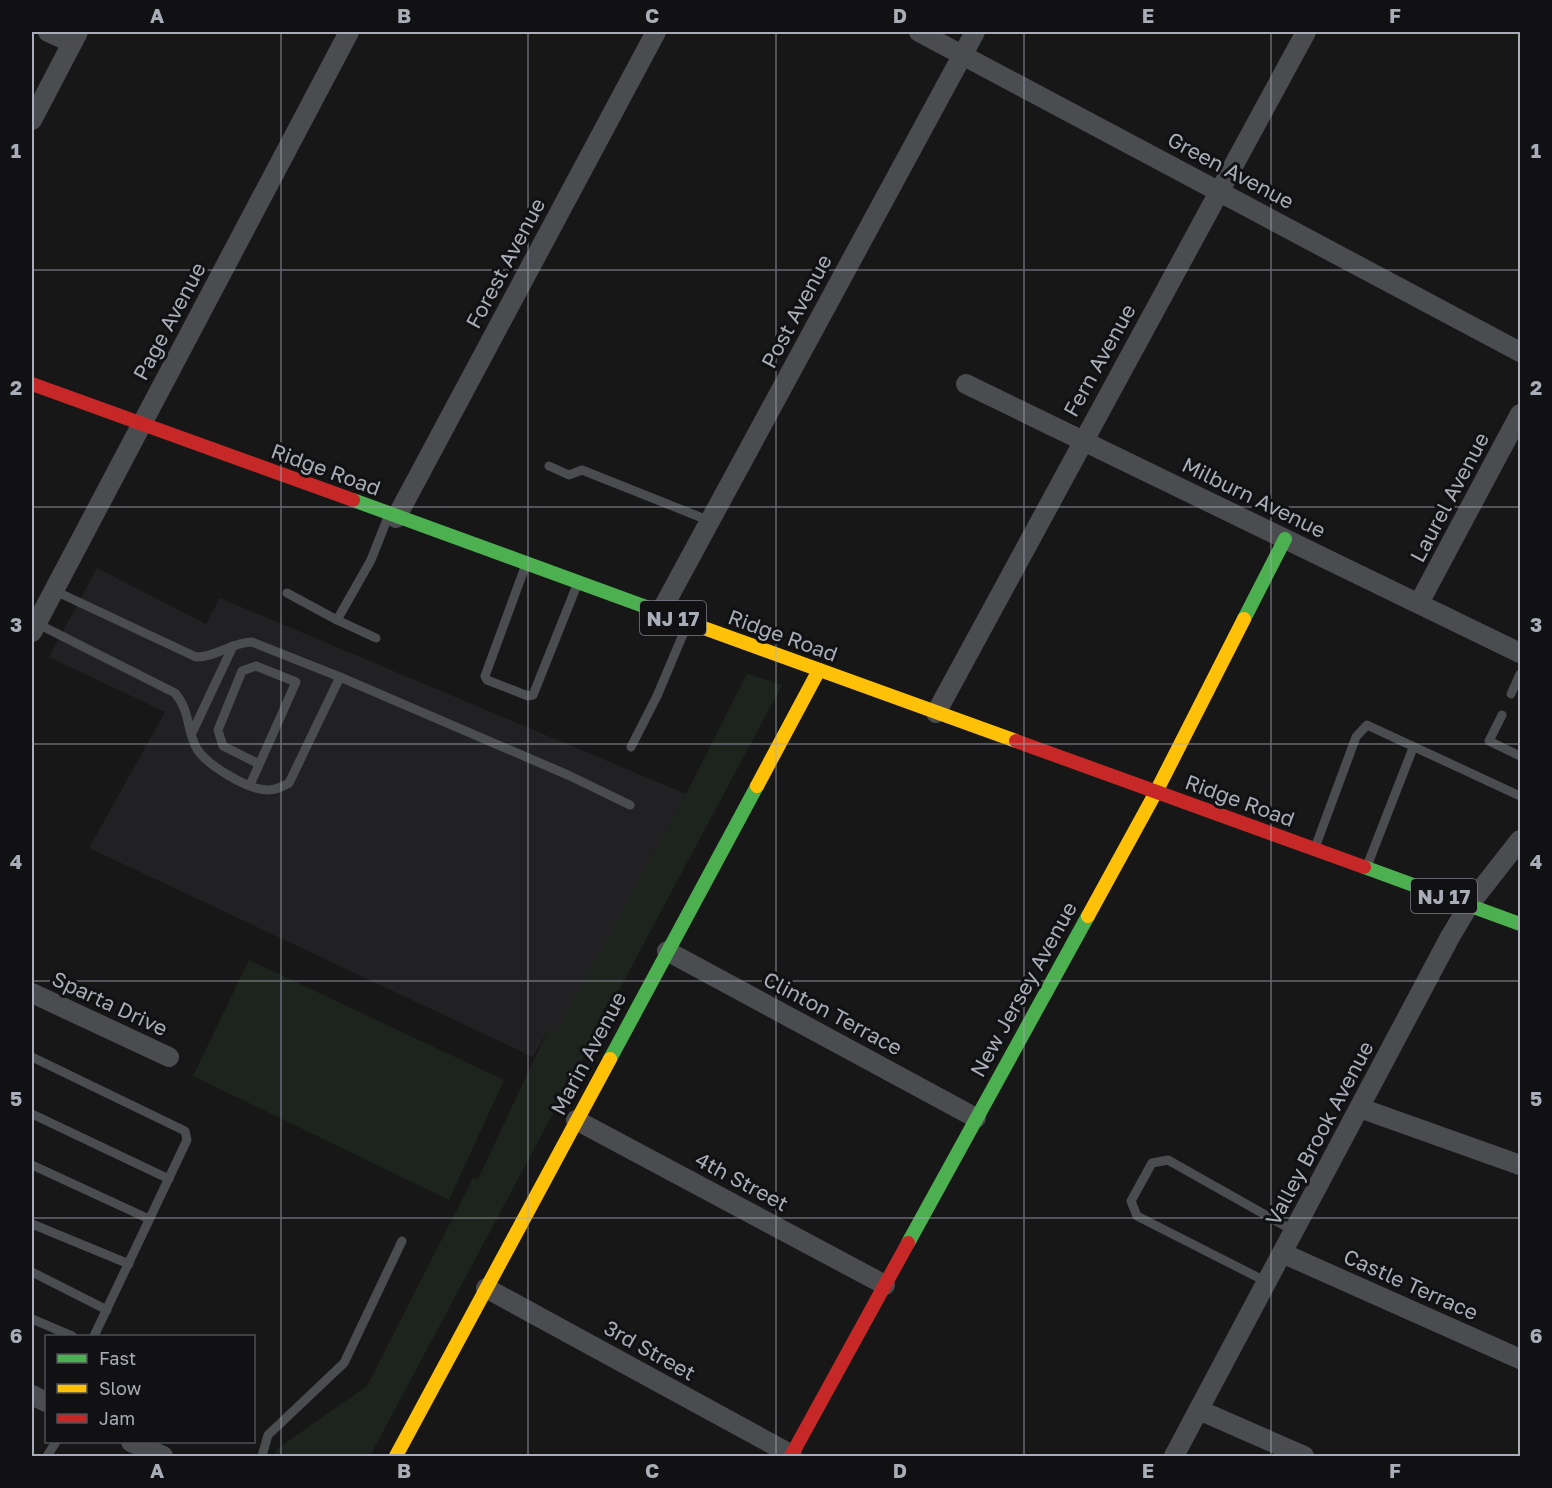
<svg xmlns="http://www.w3.org/2000/svg" width="1552" height="1488" font-family="'Golos Text',sans-serif">
  <style>
    .built { fill: #212123 }
    .green { fill: #1d241e }
    .lines { fill: none; stroke-linecap: round; stroke-linejoin: round }
    .lane { stroke: #4b4c50; stroke-width: 9 }
    .street { stroke: #4b4c50; stroke-width: 20 }
    .fast { stroke: #4caf50; stroke-width: 14 }
    .slow { stroke: #ffc107; stroke-width: 14 }
    .jam { stroke: #c62828; stroke-width: 14 }
    .grid { fill: none; stroke: #a8adb8; stroke-width: 1.5; stroke-opacity: 0.55 }
    .labels { text-anchor: middle; dominant-baseline: central; stroke-width: 6; stroke-linejoin: round; paint-order: stroke }
    .shield { fill: #111113; stroke: #7b7e86; stroke-width: 1.5 }
    .shield-label { font-size: 20px; font-weight: bold; fill: #a8adb8 }
    .street-label { font-size: 21px; fill: #a8adb8; stroke: #111113 }
    .neatline { fill: none; stroke: #a8adb8; stroke-width: 2 }
    .grid-label { font-size: 20px; text-anchor: middle; font-weight: bold; fill: #a8adb8 }
  </style>
  <rect width="100%" height="100%" fill="#171717"/>
  <!-- built -->
  <path class="built" d="M97,568L206,624L220,598L686,794L555,1034L548,1030L533,1057L89,848L165,712L49,657Z"/>
  <!-- green -->
  <g class="green">
    <path d="M747,674L782,685L370,1456H274L277,1449L367,1386L473,1178L478,1179L548,1030L555,1033L686,794Z"/>
    <path d="M249,960L504,1080L449,1200L193,1076Z"/>
  </g>
  <g class="lines">
    <!-- lane -->
    <g class="lane">
      <path d="M549,466L569,475L582,470L710,521"/>
      <path d="M525,567L485,676L487,680L528,696L533,695L577,585"/>
      <path d="M287,593L337,620"/>
      <path d="M36,623L175,693C191,712 186,730 197,749C207,765 248,790 268,790C276,790 282,787 289,783L340,677L252,642C232,642 217,657 196,657L53,590"/>
      <path d="M376,638L337,620L371,560L388,517"/>
      <path d="M340,677L568,775L630,805"/>
      <path d="M1511,694L1520,674"/>
      <path d="M1502,715L1489,741L1520,756"/>
      <path d="M192,733L233,646"/>
      <path d="M631,747L657,696L687,625"/>
      <path d="M250,785L296,682L256,666L242,671L218,730L223,746L259,764"/>
      <path d="M1316,845L1356,737L1367,725L1520,796"/>
      <path d="M1367,866L1413,748"/>
      <path d="M32,1057L185,1131L187,1140L94,1336"/>
      <path d="M32,1114L169,1179"/>
      <path d="M32,1165L149,1219"/>
      <path d="M32,1224L129,1264"/>
      <path d="M32,1272L107,1310"/>
      <path d="M1267,1282L1137,1216L1131,1201L1152,1163L1168,1160L1294,1231"/>
      <path d="M32,1319L72,1336"/>
      <path d="M47,1456L56,1442"/>
      <path d="M262,1456L268,1435L344,1363L402,1241"/>
    </g>
    <!-- street -->
    <g class="street">
      <path d="M48,32L72,43"/>
      <path d="M919,32L1520,352"/>
      <path d="M32,120L78,32"/>
      <path d="M966,384L1520,653"/>
      <path d="M396,518L656,32"/>
      <path d="M1419,603L1520,414"/>
      <path d="M660,613L975,32"/>
      <path d="M32,632L349,32"/>
      <path d="M936,713L1306,32"/>
      <path d="M667,951L976,1118"/>
      <path d="M32,993L169,1057"/>
      <path d="M1360,1108L1520,1165"/>
      <path d="M576,1120L885,1285"/>
      <path d="M1282,1253L1520,1359"/>
      <path d="M486,1288L792,1455"/>
      <path d="M32,1395L46,1402"/>
      <path d="M1199,1410L1304,1456"/>
      <path d="M131,1442L163,1456"/>
      <path d="M1174,1456L1450,937L1469,905L1520,840"/>
    </g>
    <!-- fast -->
    <g class="fast">
      <path d="M353,500L701,627"/>
      <path d="M1244,619L1285,539"/>
      <path d="M1364,867L1520,924"/>
      <path d="M610,1059L757,786"/>
      <path d="M908,1243L1088,916"/>
    </g>
    <!-- slow -->
    <g class="slow">
      <path d="M701,627L1016,741"/>
      <path d="M757,786L819,670"/>
      <path d="M1088,916L1156,792L1244,619"/>
      <path d="M396,1456L610,1059"/>
    </g>
    <!-- jam -->
    <g class="jam">
      <path d="M32,384L353,500"/>
      <path d="M1016,741L1364,867"/>
      <path d="M791,1456L908,1243"/>
    </g>
  </g>
  <!-- grid -->
  <path class="grid" d="M281,32V1456M528,32V1456M776,32V1456M1024,32V1456M1271,32V1456M32,270H1520M32,507H1520M32,744H1520M32,981H1520M32,1218H1520"/>
  <g class="labels">
    <!-- shield labels -->
    <g class="shield">
      <rect x="640" y="601" width="66" height="34" rx="4.5"/>
      <rect x="1411" y="879" width="66" height="34" rx="4.5"/>
    </g>
    <g class="shield-label">
      <text x="673" y="618">NJ 17</text>
      <text x="1444" y="896">NJ 17</text>
    </g>
    <!-- street labels -->
    <g class="street-label">
      <text transform="translate(1231 170) rotate(28)">Green Avenue</text>
      <text transform="translate(505 263) rotate(-62)">Forest Avenue</text>
      <text transform="translate(796 311) rotate(-62)">Post Avenue</text>
      <text transform="translate(169 321) rotate(-62)">Page Avenue</text>
      <text transform="translate(1099 360) rotate(-61)">Fern Avenue</text>
      <text transform="translate(326 469) rotate(20)">Ridge Road</text>
      <text transform="translate(1254 497) rotate(26)">Milburn Avenue</text>
      <text transform="translate(1449 497) rotate(-62)">Laurel Avenue</text>
      <text transform="translate(783 635) rotate(20)">Ridge Road</text>
      <text transform="translate(1240 800) rotate(20)">Ridge Road</text>
      <text transform="translate(1023 989) rotate(-61)">New Jersey Avenue</text>
      <text transform="translate(110 1003) rotate(25)">Sparta Drive</text>
      <text transform="translate(833 1013) rotate(28)">Clinton Terrace</text>
      <text transform="translate(588 1053) rotate(-62)">Marin Avenue</text>
      <text transform="translate(1319 1133) rotate(-62)">Valley Brook Avenue</text>
      <text transform="translate(742 1181) rotate(28)">4th Street</text>
      <text transform="translate(1411 1284) rotate(24)">Castle Terrace</text>
      <text transform="translate(650 1350) rotate(29)">3rd Street</text>
    </g>
  </g>
  <!-- border -->
  <rect width="1552" height="1488" fill="none" stroke="#111113" stroke-width="66"/>
  <!-- legend -->
  <rect x="45" y="1335" width="210" height="108" fill="#111113" stroke="#4d4f55" stroke-width="1.5"/>
  <rect x="57" y="1354" width="30" height="9" fill="#4caf50" stroke="#4d4f55" stroke-width="1.5"/>
  <text x="99" y="1365" font-size="18" fill="#a8adb8">Fast</text>
  <rect x="57" y="1384" width="30" height="9" fill="#ffc107" stroke="#4d4f55" stroke-width="1.5"/>
  <text x="99" y="1395" font-size="18" fill="#a8adb8">Slow</text>
  <rect x="57" y="1414" width="30" height="9" fill="#c62828" stroke="#4d4f55" stroke-width="1.5"/>
  <text x="99" y="1425" font-size="18" fill="#a8adb8">Jam</text>
  <rect x="33" y="33" width="1486" height="1422" class="neatline"/>
  <g class="grid-label">
    <text x="157" y="23">A</text>
    <text x="404" y="23">B</text>
    <text x="652" y="23">C</text>
    <text x="900" y="23">D</text>
    <text x="1148" y="23">E</text>
    <text x="1395" y="23">F</text>
    <text x="16" y="158">1</text>
    <text x="1536" y="158">1</text>
    <text x="16" y="395">2</text>
    <text x="1536" y="395">2</text>
    <text x="16" y="632">3</text>
    <text x="1536" y="632">3</text>
    <text x="16" y="869">4</text>
    <text x="1536" y="869">4</text>
    <text x="16" y="1106">5</text>
    <text x="1536" y="1106">5</text>
    <text x="16" y="1343">6</text>
    <text x="1536" y="1343">6</text>
    <text x="157" y="1478">A</text>
    <text x="404" y="1478">B</text>
    <text x="652" y="1478">C</text>
    <text x="900" y="1478">D</text>
    <text x="1148" y="1478">E</text>
    <text x="1395" y="1478">F</text>
  </g>
</svg>
